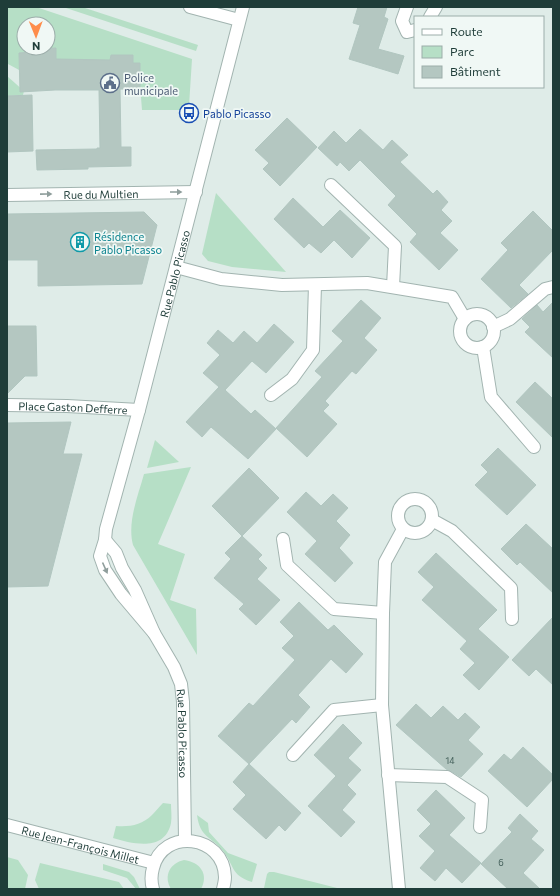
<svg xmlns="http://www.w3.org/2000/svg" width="560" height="896" font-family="Commissioner,sans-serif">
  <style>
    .green { fill: #b6dfc6; fill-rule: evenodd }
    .building { fill: #b4c7c1; stroke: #b1c6c0 }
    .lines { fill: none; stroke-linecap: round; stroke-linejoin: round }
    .minor-casing { stroke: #a2b4b0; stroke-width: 14 }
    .minor { stroke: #fff; stroke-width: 12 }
    .oneway { fill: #8f9e9c }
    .labels { text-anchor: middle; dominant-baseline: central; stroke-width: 3.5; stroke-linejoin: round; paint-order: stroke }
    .number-label { font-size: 9px; fill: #44605b }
    .service-label { font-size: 11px; fill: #4e5e75; stroke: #f0f8f5; text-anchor: start }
    .transit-label { font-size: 11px; fill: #164399; stroke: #f0f8f5; text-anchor: start }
    .street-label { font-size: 11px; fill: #1f3d39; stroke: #f0f8f5 }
    .culture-label { font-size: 11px; fill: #0d838f; stroke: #f0f8f5; text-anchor: start }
  </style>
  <rect width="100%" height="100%" fill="#dfece8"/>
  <!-- green -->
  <g class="green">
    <path d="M7,7H36L192,59L189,106L180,110H142L140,85V63H133V55H111L110,60H56V48L32,49L31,52L19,53V67L32,77L8,64V43L7,42ZM24,24H48V48H24Z"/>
    <path d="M63,7H82L198,45L196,51Z"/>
    <path d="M7,76L24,91L23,95L7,96Z"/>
    <path d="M216,193L286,272L232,267L208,261L202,254Z"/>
    <path d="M155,440L179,462L147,468Z"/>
    <path d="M191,467L158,544L185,554L170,600L196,609L197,655L133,545C127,522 138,496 144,474Z"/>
    <path d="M163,803L171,804C171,810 172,817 171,823C165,852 133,844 113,838L116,826C130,827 142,825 152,815C156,811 159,807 163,803Z"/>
    <path d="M197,815L208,823L209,832L228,853L257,864L252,882C230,875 235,866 223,851C211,836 200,838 197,815Z"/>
    <path d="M7,857L18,860L28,875L25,889L7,888Z"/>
    <path d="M184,860C200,862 209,874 201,889H171C163,876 170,863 184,860Z"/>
    <path d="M40,863L119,882L124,889H39L35,880Z"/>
    <path d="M103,864L129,872L134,877L140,889H136L127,878L103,870Z"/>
    <path d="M269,872H274L341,889H270L264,888L267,874Z"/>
  </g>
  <!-- building -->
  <g class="building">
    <path d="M358,7H387L384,17L388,19L378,49L404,56L398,74L349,59L360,25L353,23Z"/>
    <path d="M56,48V59L110,60L111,55H133V63H140V89H120L121,147H131V166L88,167V169L37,170L36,150L97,149V148H100L99,90H55L20,92L19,53L31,52V49Z"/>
    <path d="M32,95L33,151L7,152V96Z"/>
    <path d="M287,118L317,147L280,186L263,169L269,163L255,150Z"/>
    <path d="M360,129L383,150L392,140L408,155L400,162L433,194L437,190L448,202L441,210L452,221L440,233L458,250L439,270L410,242L417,234L388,205L396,196L360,160L349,171L340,162L337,166L318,148L334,131L346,143Z"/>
    <path d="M293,198L323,227L340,210L370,238L352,258L334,240L321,253L309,243L304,248L274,219Z"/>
    <path d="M533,211L553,231V250L519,285L528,294L511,308L481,279L508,250L501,243Z"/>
    <path d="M144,212L157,225L142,284L38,286V260H7V214Z"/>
    <path d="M361,300L381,318L364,338L377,350L356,374L352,371L325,401L329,405L323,411L337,424L307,457L276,428L322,377L315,371L343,341L332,331Z"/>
    <path d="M553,302V358L525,332L530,327L522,319L537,305L543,312Z"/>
    <path d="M274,324L294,342L266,373L252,361L225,390L251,414L255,410L276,429L248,459L211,427L202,437L186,422L219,387L203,373L220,355L207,343L218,330L233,343L244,331L257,343Z"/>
    <path d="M7,326H36L37,376H25L7,394Z"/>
    <path d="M535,382L553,399V438L516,402Z"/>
    <path d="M71,422L63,454H82L48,586L7,587V423Z"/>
    <path d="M498,448L536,485L507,515L475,485L488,472L481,465Z"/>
    <path d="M249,468L279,498L242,536L212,506Z"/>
    <path d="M306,492L321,506L333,494L348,508L336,521L350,535L339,548L353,563L335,582L305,554L317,541L287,512Z"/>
    <path d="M526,524L553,549V593L520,562L517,565L501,549Z"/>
    <path d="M242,536L262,555L258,559L267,568L257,579L280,600L256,625L239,609L244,604L214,578L231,559L225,553Z"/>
    <path d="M436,553L497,610L478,629L509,657L479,690L463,675L475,663L460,649L467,641L422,600L434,587L418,572Z"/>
    <path d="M299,602L328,630L334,625L363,654L346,673L331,659L298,695L310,707L296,723L292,719L249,764L218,736L249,703L253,706L295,660L282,648L294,636L280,622Z"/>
    <path d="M553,617V685L536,669L529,676L512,660Z"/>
    <path d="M416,704L431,718L443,706L458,720L465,713L480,727L468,740L483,754L461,777L451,771L446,769L396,725Z"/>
    <path d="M343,724L362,743L348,758L361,770L347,785L356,794L342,810L355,822L341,837L308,806L336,776L314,755Z"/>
    <path d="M523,747L553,775V779L527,807L488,771L504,754L511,760Z"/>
    <path d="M249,764L301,813L285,831L279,825L266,839L233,809L246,795L233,782Z"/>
    <path d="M436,790L465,818L449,835L481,863L462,883L446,868L435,881L420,868L435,851L419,836L431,824L417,810Z"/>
    <path d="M520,814L538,831L531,839L544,850L523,873L540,889H508L481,864L512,832L508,828Z"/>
  </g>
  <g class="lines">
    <!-- minor casing -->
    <g class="minor-casing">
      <g id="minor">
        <path d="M190,7L239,20"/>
        <path d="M407,7L402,21L407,32L415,30"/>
        <path d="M430,17L436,7"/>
        <path d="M331,185L395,246L393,287"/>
        <path id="s1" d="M7,195L196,192"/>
        <path d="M176,267L221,279L282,285L367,283L452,297L465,319"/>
        <circle cx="477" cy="331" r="17"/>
        <path d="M493,327L510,319L545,289L553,287"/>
        <path d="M483,347L491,397L534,447"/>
        <path d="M271,395L292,379L313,350L315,285"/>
        <path id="s2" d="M7,405L67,406L139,410"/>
        <circle cx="415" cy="516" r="17"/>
        <path d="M432,520L452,531L511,588L512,619"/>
        <path d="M283,539L287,565L334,609L383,613"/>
        <path id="s3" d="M105,540L116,553L122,568L135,590L154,633L174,667L181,684L183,702L185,840"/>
        <path id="s4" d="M154,633L121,594L105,570L100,556L105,540L106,529L139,410L243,7"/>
        <path d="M293,755L334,710L382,705"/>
        <path d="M388,775L447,777L482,800L480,827"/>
        <path id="s5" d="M7,825L154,863"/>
        <path d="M153,889C151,882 151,875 153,868C163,827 224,835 225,877C225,881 224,885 223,889"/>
        <path d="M399,889L382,705L383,613L385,562L403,529"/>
      </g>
    </g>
    <!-- minor -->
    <use href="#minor" class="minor"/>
  </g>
  <!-- one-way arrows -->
  <defs><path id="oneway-solid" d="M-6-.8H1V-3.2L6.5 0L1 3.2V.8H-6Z"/></defs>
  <g class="oneway">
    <use href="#oneway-solid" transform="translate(176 192)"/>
    <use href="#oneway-solid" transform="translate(46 194) rotate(-1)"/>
    <use href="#oneway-solid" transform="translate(105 568) rotate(66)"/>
  </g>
  <!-- icons -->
  <defs>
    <g id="civic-ring" transform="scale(1)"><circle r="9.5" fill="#f0f8f5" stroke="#5c6f8a" stroke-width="1.5"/><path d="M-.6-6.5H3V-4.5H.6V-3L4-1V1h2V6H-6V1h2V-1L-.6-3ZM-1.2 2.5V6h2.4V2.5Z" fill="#5c6f8a"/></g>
    <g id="bus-ring" transform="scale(1)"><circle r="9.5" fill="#f0f8f5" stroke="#1a4fb4" stroke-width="1.5"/><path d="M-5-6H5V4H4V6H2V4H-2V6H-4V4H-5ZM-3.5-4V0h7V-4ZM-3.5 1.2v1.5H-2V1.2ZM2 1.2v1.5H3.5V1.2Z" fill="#1a4fb4"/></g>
    <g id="building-ring" transform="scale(1)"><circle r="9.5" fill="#f0f8f5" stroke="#0f9aa8" stroke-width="1.5"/><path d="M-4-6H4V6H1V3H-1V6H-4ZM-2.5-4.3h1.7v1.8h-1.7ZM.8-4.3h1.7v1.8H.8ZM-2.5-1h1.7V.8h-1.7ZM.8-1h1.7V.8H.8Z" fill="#0f9aa8"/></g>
  </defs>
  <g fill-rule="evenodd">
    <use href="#civic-ring" x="110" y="83"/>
    <use href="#bus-ring" x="189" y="113"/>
    <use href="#building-ring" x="80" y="242"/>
  </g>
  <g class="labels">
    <!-- number labels -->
    <g class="number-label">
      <text x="450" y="760">14</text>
      <text x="501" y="862">6</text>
    </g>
    <!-- service labels -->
    <g class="service-label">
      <text x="124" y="77">Police<tspan x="124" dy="13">municipale</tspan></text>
    </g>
    <!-- transit labels -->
    <g class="transit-label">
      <text x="203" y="113">Pablo Picasso</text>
    </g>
    <!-- street labels -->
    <g class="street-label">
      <text stroke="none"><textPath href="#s1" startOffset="94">Rue du Multien</textPath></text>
      <text stroke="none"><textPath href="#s4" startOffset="387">Rue Pablo Picasso</textPath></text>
      <text stroke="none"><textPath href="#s2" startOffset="66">Place Gaston Defferre</textPath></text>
      <text stroke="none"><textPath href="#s3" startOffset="213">Rue Pablo Picasso</textPath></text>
      <text stroke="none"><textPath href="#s5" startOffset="76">Rue Jean-François Millet</textPath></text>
    </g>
    <!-- culture labels -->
    <g class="culture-label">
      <text x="94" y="236">Résidence<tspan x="94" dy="13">Pablo Picasso</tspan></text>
    </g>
  </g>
  <!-- border -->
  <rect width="560" height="896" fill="none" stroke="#1f3d39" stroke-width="16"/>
  <!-- legend -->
  <rect x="414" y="16" width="130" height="72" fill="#f0f8f5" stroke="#9cadaa"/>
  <rect x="422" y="29" width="20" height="6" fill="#ffffff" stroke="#9cadaa"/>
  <text x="450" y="36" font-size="12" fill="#1f3d39">Route</text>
  <rect x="422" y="46" width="20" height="12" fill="#b6dfc6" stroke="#9cadaa"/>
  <text x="450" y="56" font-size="12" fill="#1f3d39">Parc</text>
  <rect x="422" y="66" width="20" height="12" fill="#b4c7c1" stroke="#9cadaa"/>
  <text x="450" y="76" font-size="12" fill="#1f3d39">Bâtiment</text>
  <!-- north arrow -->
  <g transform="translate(36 36) rotate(179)"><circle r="19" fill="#f0f8f5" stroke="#9cadaa"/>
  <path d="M0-3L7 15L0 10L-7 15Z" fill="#fe8d4b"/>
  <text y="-6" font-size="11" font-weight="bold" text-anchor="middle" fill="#1f3d39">N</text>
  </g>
</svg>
